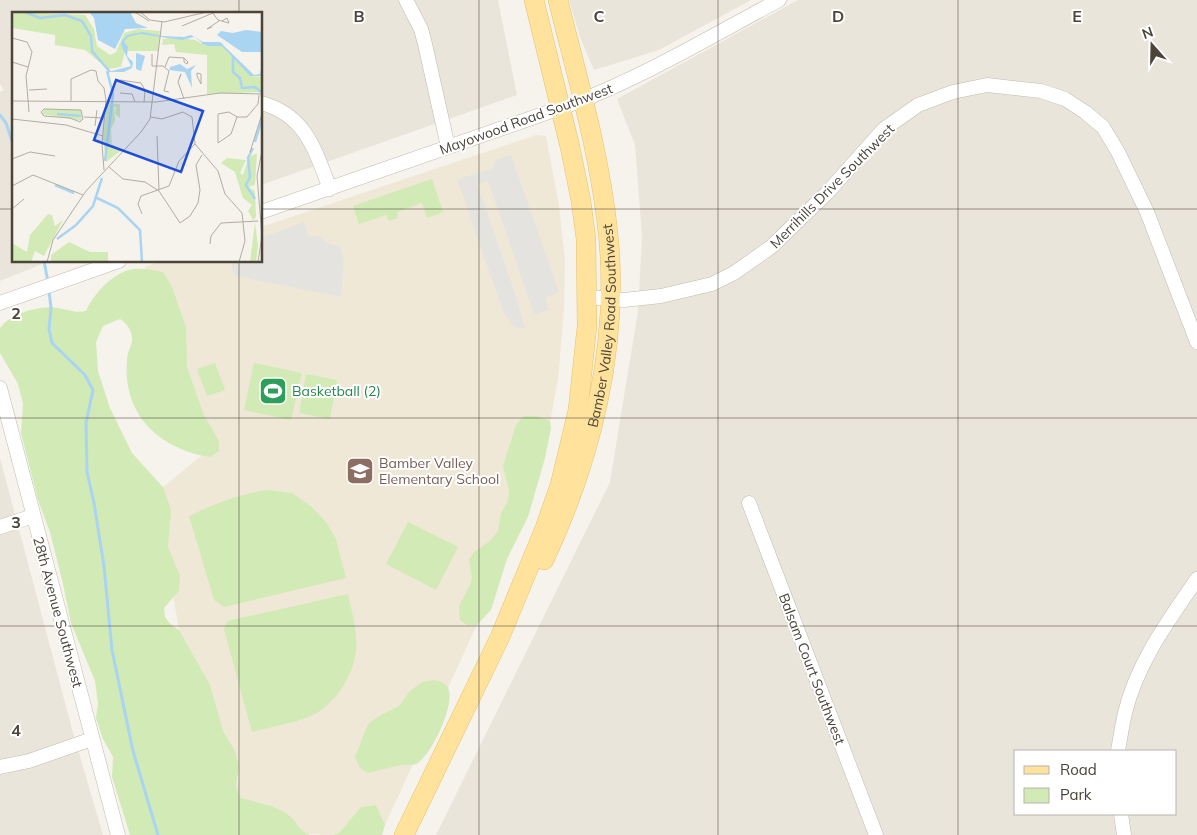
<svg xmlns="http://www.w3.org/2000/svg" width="1197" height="835" font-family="Mulish,sans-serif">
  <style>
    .residential { fill: #eae5da; fill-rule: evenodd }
    .education { fill: #efe8d6 }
    .green { fill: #d2eab5 }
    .parking { fill: #e5e3e0 }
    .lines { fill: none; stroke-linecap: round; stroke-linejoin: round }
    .stream { stroke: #a9d4f2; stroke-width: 3 }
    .minor-casing { stroke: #c2bbae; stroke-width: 15 }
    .major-casing { stroke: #e6c16a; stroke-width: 20 }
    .minor { stroke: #fff; stroke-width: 14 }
    .major { stroke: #ffe39c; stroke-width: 19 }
    .grid { fill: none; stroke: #4b4439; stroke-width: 1; stroke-opacity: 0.55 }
    .labels { text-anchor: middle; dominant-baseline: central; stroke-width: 4; stroke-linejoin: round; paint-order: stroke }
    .street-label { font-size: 14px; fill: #4b4439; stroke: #fff }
    .leisure-label { font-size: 14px; fill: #27864d; stroke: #fff; text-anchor: start }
    .education-label { font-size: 14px; fill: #785e54; stroke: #fff; text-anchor: start }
    .inset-river { fill: none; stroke: #a9d4f2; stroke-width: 2.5 }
    .inset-road { fill: none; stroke: #b2ada4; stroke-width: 1 }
    .view { fill: #1d4ed8; fill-opacity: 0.15; stroke: #1d4ed8; stroke-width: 2.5 }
    .inset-edge { fill: none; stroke: #4b4439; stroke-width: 2.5 }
    .grid-label { font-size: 16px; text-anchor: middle; font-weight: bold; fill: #4b4439; stroke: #fff; stroke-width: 4; stroke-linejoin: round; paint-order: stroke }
  </style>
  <rect width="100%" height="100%" fill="#f6f3ec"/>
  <!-- residential -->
  <g class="residential">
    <path d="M0,0H498L517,95L261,185V14H14V261H50L0,281V92L4,90L0,84Z"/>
    <path d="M569,0H751L659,50L594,70L581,40Z"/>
    <path d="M798,0H1197V835H436L610,482L638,311L642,237L635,145L617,99ZM1016,751H1176V814H1016Z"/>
    <path d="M0,458L72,729L103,835H0Z"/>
  </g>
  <!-- education -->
  <path class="education" d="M536,135L546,136L559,206L565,259L564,311L558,379L547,439L477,625L385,825L376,805L361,807L339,833L332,835L305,834L289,815L265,804L241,799L236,787L239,777L196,725L155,494L208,450L145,267L161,261H261V227Z"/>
  <!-- green -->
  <g class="green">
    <path d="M432,179L443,212L427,218L422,203L397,212L398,218L389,221L386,215L359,224L353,206Z"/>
    <path d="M146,269L163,272L172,287L186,327L187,367L204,415L219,441V451L210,457C159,449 122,414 127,360C127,352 133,344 132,337C131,329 126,323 120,319L103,326L96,342L98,371L110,408L132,453L163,487L167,498L171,510L168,547L180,576L179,591L164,608L165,617L170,624L179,630L210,685L223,731L235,751L239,766L236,787L241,798C256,802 278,806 290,816C297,822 300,832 310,835H130L112,777L113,757L103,739L96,718L98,704L95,681L71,623L63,584L50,532L38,500L21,433L23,404L18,384L0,353V328C12,312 43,304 63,309C74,311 74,313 86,311C93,295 111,275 129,270C134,268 141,269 146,269Z"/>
    <path d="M215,363L225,390L207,396L197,369Z"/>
    <path d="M254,363L302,373L291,420L244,410Z"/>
    <path d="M306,374L337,380L330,419L299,413Z"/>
    <path d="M524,416H536L550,421L551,428L545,458L528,517L507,559L491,610L477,625H467L460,620L459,606L470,585L472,578L469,560L474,552L490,541L498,531L501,513L508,501L509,490L503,466L516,425Z"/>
    <path d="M267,490L292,493L313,508L326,522L336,539L346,578L224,607L214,600L189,516C217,503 237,495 267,490Z"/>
    <path d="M408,522L458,547L436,590L386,564Z"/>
    <path d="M348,594C352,613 358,632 356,651C353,677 333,708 308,717C291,724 270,727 252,732L224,629L227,621Z"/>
    <path d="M433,680C438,681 444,682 447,686C458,701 431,755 418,763C413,766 408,764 402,765C391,767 379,770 368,773L360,768L355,757L368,724L379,716L399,706L410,691L422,682Z"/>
    <path d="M376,805L385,825L382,835H332L339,833L361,807Z"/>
  </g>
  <!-- parking -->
  <g class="parking">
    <path d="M511,155L559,292L545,298L549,310L534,314L488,181L477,184L516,296L525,329L514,327L503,311L457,179L492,169L496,160Z"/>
    <path d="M304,222L309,237L318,235L327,243L340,247L344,260L341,297L235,276L230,261H261V238Z"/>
  </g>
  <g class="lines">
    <!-- stream -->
    <g class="stream">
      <path d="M0,115L6,123L14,147"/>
      <path d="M44,261L48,282"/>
      <path d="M49,291L51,308L49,329L52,343L85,375L93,390L86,423L87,472L94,503L104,566L112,650L133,751L158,835"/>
    </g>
    <!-- minor casing -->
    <g class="minor-casing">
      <g id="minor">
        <path d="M406,0L421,29L425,44L448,147"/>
        <path d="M261,103C306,115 315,150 330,189"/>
        <path d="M261,212L572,104C645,76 710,37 779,0"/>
        <path d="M588,297L624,300L661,296L712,284L734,273L771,247L827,193L884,129L918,105L953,92L987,85L1041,91L1065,99L1085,112L1103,127L1118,152L1147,212L1197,342"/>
        <path d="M0,303L119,261"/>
        <path d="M0,388L118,835"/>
        <path d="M749,503L876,835"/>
        <path d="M0,527L33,516"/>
        <path d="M1118,751C1120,739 1122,726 1125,713C1137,663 1168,621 1197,579"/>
        <path d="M0,767L29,761L92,739"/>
        <path d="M1121,814L1124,835"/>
      </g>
    </g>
    <!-- major casing -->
    <g class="major-casing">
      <g id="major">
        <path id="s1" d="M544,560C591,460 620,345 608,233C600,154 577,77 558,0"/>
        <path d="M404,835L500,637L545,528L560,485L578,410L587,326L586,239L581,201L570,147L534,0"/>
      </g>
    </g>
    <!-- minor -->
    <use href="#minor" class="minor"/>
    <!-- major -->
    <use href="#major" class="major"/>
  </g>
  <!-- grid -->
  <path class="grid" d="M239,0V14M479,0V835M718,0V835M958,0V835M0,209H14M261,209H1197M239,261V835M0,418H1197M0,626H1197"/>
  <!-- icons -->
  <defs>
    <g id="stadium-square" transform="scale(1.4375)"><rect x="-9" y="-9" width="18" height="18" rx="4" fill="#2e9e5b" stroke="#fff"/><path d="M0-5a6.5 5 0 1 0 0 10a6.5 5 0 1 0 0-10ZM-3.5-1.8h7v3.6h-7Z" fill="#fff"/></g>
    <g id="school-square" transform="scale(1.4375)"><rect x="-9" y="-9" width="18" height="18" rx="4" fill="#8d6e63" stroke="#fff"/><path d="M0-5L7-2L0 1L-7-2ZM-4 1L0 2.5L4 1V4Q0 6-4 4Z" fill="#fff"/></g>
  </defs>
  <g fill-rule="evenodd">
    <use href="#stadium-square" x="273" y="391"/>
    <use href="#school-square" x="360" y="471"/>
  </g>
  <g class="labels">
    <!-- street labels -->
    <g class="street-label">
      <text transform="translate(526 119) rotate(-20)">Mayowood Road Southwest</text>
      <text transform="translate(832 186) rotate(-45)">Merrihills Drive Southwest</text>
      <text stroke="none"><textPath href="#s1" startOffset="244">Bamber Valley Road Southwest</textPath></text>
      <text transform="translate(58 612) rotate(75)">28th Avenue Southwest</text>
      <text transform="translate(812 669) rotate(69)">Balsam Court Southwest</text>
    </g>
    <!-- leisure labels -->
    <g class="leisure-label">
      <text x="292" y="391">Basketball (2)</text>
    </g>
    <!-- education labels -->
    <g class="education-label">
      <text x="379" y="463">Bamber Valley<tspan x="379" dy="16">Elementary School</tspan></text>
    </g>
  </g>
  <!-- overview -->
  <g transform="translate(12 12)">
    <rect width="250" height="250" fill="#f6f3ec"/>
    <path d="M0,0L73,3L82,17L85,34L98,43L104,40L112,21L126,17L148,19L146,39H113L109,55L96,57L73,38L43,33V23L0,16ZM163,25L183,28L195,34H211L239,64L250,65V80L195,82V43L164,40L162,32L150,33L151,27ZM95,91L108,92V106L103,102L104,95H102L103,109L99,117L100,132L110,138L94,150L91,127ZM32,97L69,98L70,109L30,102ZM245,141L243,173L236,175L243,179L244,205L241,208L236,199L240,193L231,186L223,160L209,151L215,146L234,148L228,161L231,163L237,145ZM36,202L40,203L43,214L51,208L32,244L23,239L19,250H0V231L15,240L18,223ZM243,210L246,234L244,250H238ZM57,230L78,240H96V250H39V243Z" fill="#d2eab5"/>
    <path d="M77,0H118L124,11L136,16L113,17L103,37L86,28L82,6ZM234,18L250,20V40H230L205,23L209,19L221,21ZM131,20L151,24L172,25L179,23L191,30H208L242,63L248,62L250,52V64H238L210,34H195L182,25L170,28L128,22L116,25L112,30L116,35L115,44L121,50L120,56L112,60H96L119,54L109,33L110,29L115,23ZM124,41L133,44L129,59L124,57ZM168,52L175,57L184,53L179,59L180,76L173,60L157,58L158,55Z" fill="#a9d4f2"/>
    <path class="inset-river" d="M13,0L28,6L53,3L70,9L79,24L80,39L98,60M190,31L211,33M221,45V60L228,66L230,76L243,75L249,80M45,102L69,104M243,130L250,107M241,136L236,146L238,165L234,173L243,187M93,149L101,82L95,59M43,173L62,181M85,186L106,196L128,218L130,250M45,227L64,213L81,194L90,166"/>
    <path class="inset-road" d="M123,0L137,9M128,0L138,8L152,10L195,0M200,0L206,8L217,11L215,6L210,9M170,14L201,1M200,15L195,17L207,9M0,26L15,30L20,40L14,64L17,100M140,42V54H151L157,59L152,79L157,80M172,46L176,50L175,52L172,50ZM0,50L16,55M153,55L157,45L172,46M185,61L189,62V72L185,64ZM167,67L169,62L166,70L172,87M108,68L129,71L133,78L132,90M17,78L35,77M108,81L120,82L123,90M0,89L144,90L208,81L250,82M59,89V67L79,58L84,59L86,69L92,76L94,88L90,132L92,158M32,97L69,98L71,107L68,110L58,106L32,104L29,100ZM72,105L92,106M139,105L150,107L171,100L180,105L183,132L206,159L213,182L230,201L233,229L227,250M225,105L219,122L206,131V102L217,100L225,105H235L246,92L247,83M0,107L54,113L91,124M83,114L85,98M145,124L147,178M238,140L250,102M0,147L18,140L43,144M97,155L111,167L133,170L147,179L168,211L178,204L186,191L188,178L184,153L190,143M0,174L21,163L71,183M0,197L12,187M130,202L126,192L129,184L157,174L167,149L183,132M198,232L199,224L209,211L246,209M35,250L41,228L74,179L129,120L138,107L150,9M246,250L250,224L245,164L250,139"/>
    <path class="view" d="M104,68L191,99L169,160L82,128Z"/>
    <rect width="250" height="250" class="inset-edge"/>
  </g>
  <g class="grid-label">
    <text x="359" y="22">B</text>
    <text x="599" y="22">C</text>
    <text x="838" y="22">D</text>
    <text x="1077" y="22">E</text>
    <text x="16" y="319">2</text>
    <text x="16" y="528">3</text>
    <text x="16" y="736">4</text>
  </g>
  <!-- legend -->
  <rect x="1014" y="750" width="162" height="65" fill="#ffffff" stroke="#b7b4b0"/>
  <rect x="1024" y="766" width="25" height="8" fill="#ffe39c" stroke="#b7b4b0"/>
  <text x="1060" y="775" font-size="15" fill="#4b4439">Road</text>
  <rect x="1024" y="788" width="25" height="15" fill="#d2eab5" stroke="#b7b4b0"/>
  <text x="1060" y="800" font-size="15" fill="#4b4439">Park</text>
  <!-- north arrow -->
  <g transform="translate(1152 45) rotate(340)" stroke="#ffffff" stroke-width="4" paint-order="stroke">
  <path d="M0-4L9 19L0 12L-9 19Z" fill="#4b4439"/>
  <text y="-8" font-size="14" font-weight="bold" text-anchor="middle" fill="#4b4439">N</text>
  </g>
</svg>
